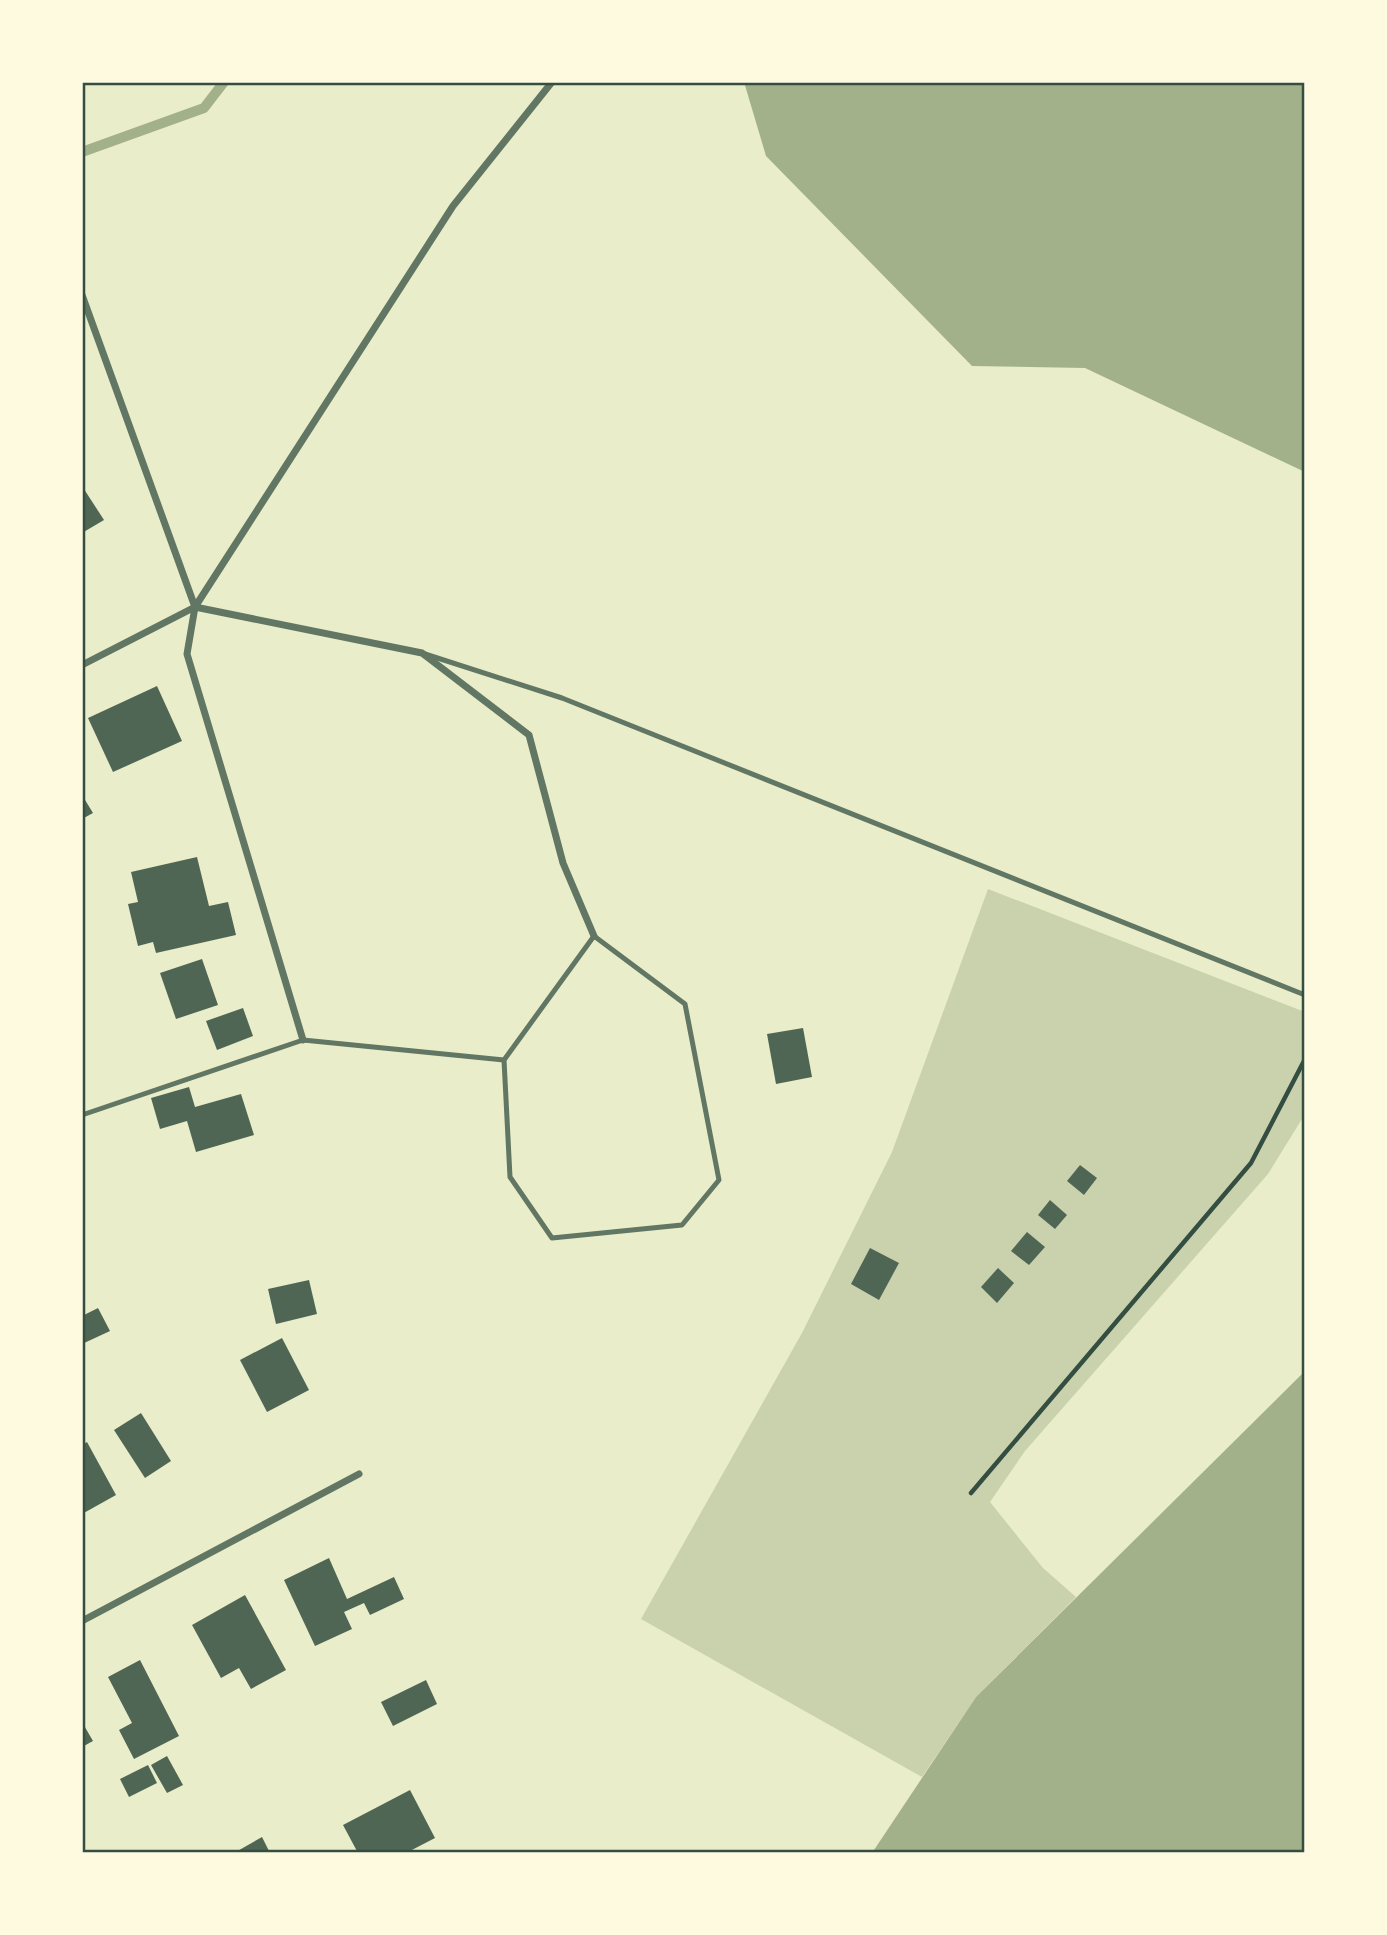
<svg xmlns="http://www.w3.org/2000/svg" width="1387" height="1935" font-family="'PT Sans',sans-serif">
  <style>
    .green { fill: #cad2ad }
    .water { fill: #a3b18a }
    .lines { fill: none; stroke-linecap: round; stroke-linejoin: round }
    .stream { stroke: #a3b18a; stroke-width: 10 }
    .building { fill: #4f6655 }
    .path { stroke: #344e41; stroke-width: 4.5 }
    .service { stroke: #617663; stroke-width: 5 }
    .minor { stroke: #617663; stroke-width: 7 }
    .neatline { fill: none; stroke: #344e41; stroke-width: 2.5 }
  </style>
  <rect width="100%" height="100%" fill="#e9edc9"/>
  <!-- green -->
  <path class="green" d="M988,889L1305,1012V1114L1268,1174L1025,1451L990,1502L1043,1568L1076,1597L976,1697L922,1777L641,1619L802,1333L892,1152Z"/>
  <!-- water -->
  <g class="water">
    <path d="M744,82H1305V472L1085,368L972,366L766,156Z"/>
    <path d="M1305,1371V1853H872L976,1697Z"/>
  </g>
  <g class="lines">
    <!-- stream -->
    <path class="stream" d="M82,152L204,108L224,82"/>
  </g>
  <!-- building -->
  <g class="building">
    <path d="M82,486L104,520L82,533Z"/>
    <path d="M157,686L182,741L113,772L88,718Z"/>
    <path d="M82,795L93,813L82,819Z"/>
    <path d="M197,857L209,906L228,902L236,935L156,953L153,942L138,946L128,904L138,902L131,872Z"/>
    <path d="M202,959L218,1005L176,1019L160,973Z"/>
    <path d="M243,1008L253,1036L217,1050L206,1021Z"/>
    <path d="M803,1028L812,1077L776,1084L767,1034Z"/>
    <path d="M189,1087L195,1107L241,1094L254,1135L196,1152L187,1121L160,1129L151,1098Z"/>
    <path d="M1080,1165L1097,1178L1084,1195L1067,1181Z"/>
    <path d="M1050,1200L1067,1215L1055,1229L1038,1215Z"/>
    <path d="M1027,1232L1045,1247L1029,1265L1011,1251Z"/>
    <path d="M870,1248L899,1263L879,1300L851,1284Z"/>
    <path d="M998,1268L1014,1283L997,1303L981,1287Z"/>
    <path d="M309,1280L317,1314L276,1324L268,1289Z"/>
    <path d="M98,1308L110,1331L82,1344V1316Z"/>
    <path d="M282,1338L309,1390L267,1412L240,1360Z"/>
    <path d="M141,1413L171,1461L145,1478L114,1430Z"/>
    <path d="M87,1442L116,1495L82,1514V1445Z"/>
    <path d="M329,1558L347,1599L394,1577L404,1599L370,1615L364,1603L344,1612L352,1629L315,1646L284,1580Z"/>
    <path d="M245,1595L286,1670L251,1689L239,1668L221,1678L192,1625Z"/>
    <path d="M140,1660L179,1736L134,1759L119,1730L132,1723L108,1677Z"/>
    <path d="M426,1680L437,1704L393,1726L381,1702Z"/>
    <path d="M82,1722L93,1741L82,1747Z"/>
    <path d="M167,1756L183,1785L167,1793L151,1765Z"/>
    <path d="M148,1765L157,1783L129,1797L120,1779Z"/>
    <path d="M410,1790L435,1838L406,1853H358L343,1825Z"/>
    <path d="M262,1837L270,1853H234Z"/>
  </g>
  <g class="lines">
    <!-- path -->
    <path class="path" d="M971,1493L1251,1163L1305,1059"/>
    <!-- service -->
    <g class="service">
      <path d="M425,654L562,698L1305,995"/>
      <path d="M594,936L685,1004L719,1180L682,1225L552,1238L510,1177L504,1060Z"/>
      <path d="M82,1115L303,1040L504,1060"/>
    </g>
    <!-- minor -->
    <g class="minor">
      <path d="M82,295L195,607L187,654L303,1040"/>
      <path d="M195,607L453,206L552,82"/>
      <path d="M82,665L195,607L422,653L529,735L563,863L594,936"/>
      <path d="M82,1621L359,1474"/>
    </g>
  </g>
  <!-- border -->
  <rect width="1387" height="1935" fill="none" stroke="#fefae0" stroke-width="168"/>
  <rect x="84" y="84" width="1219" height="1767" class="neatline"/>
</svg>
